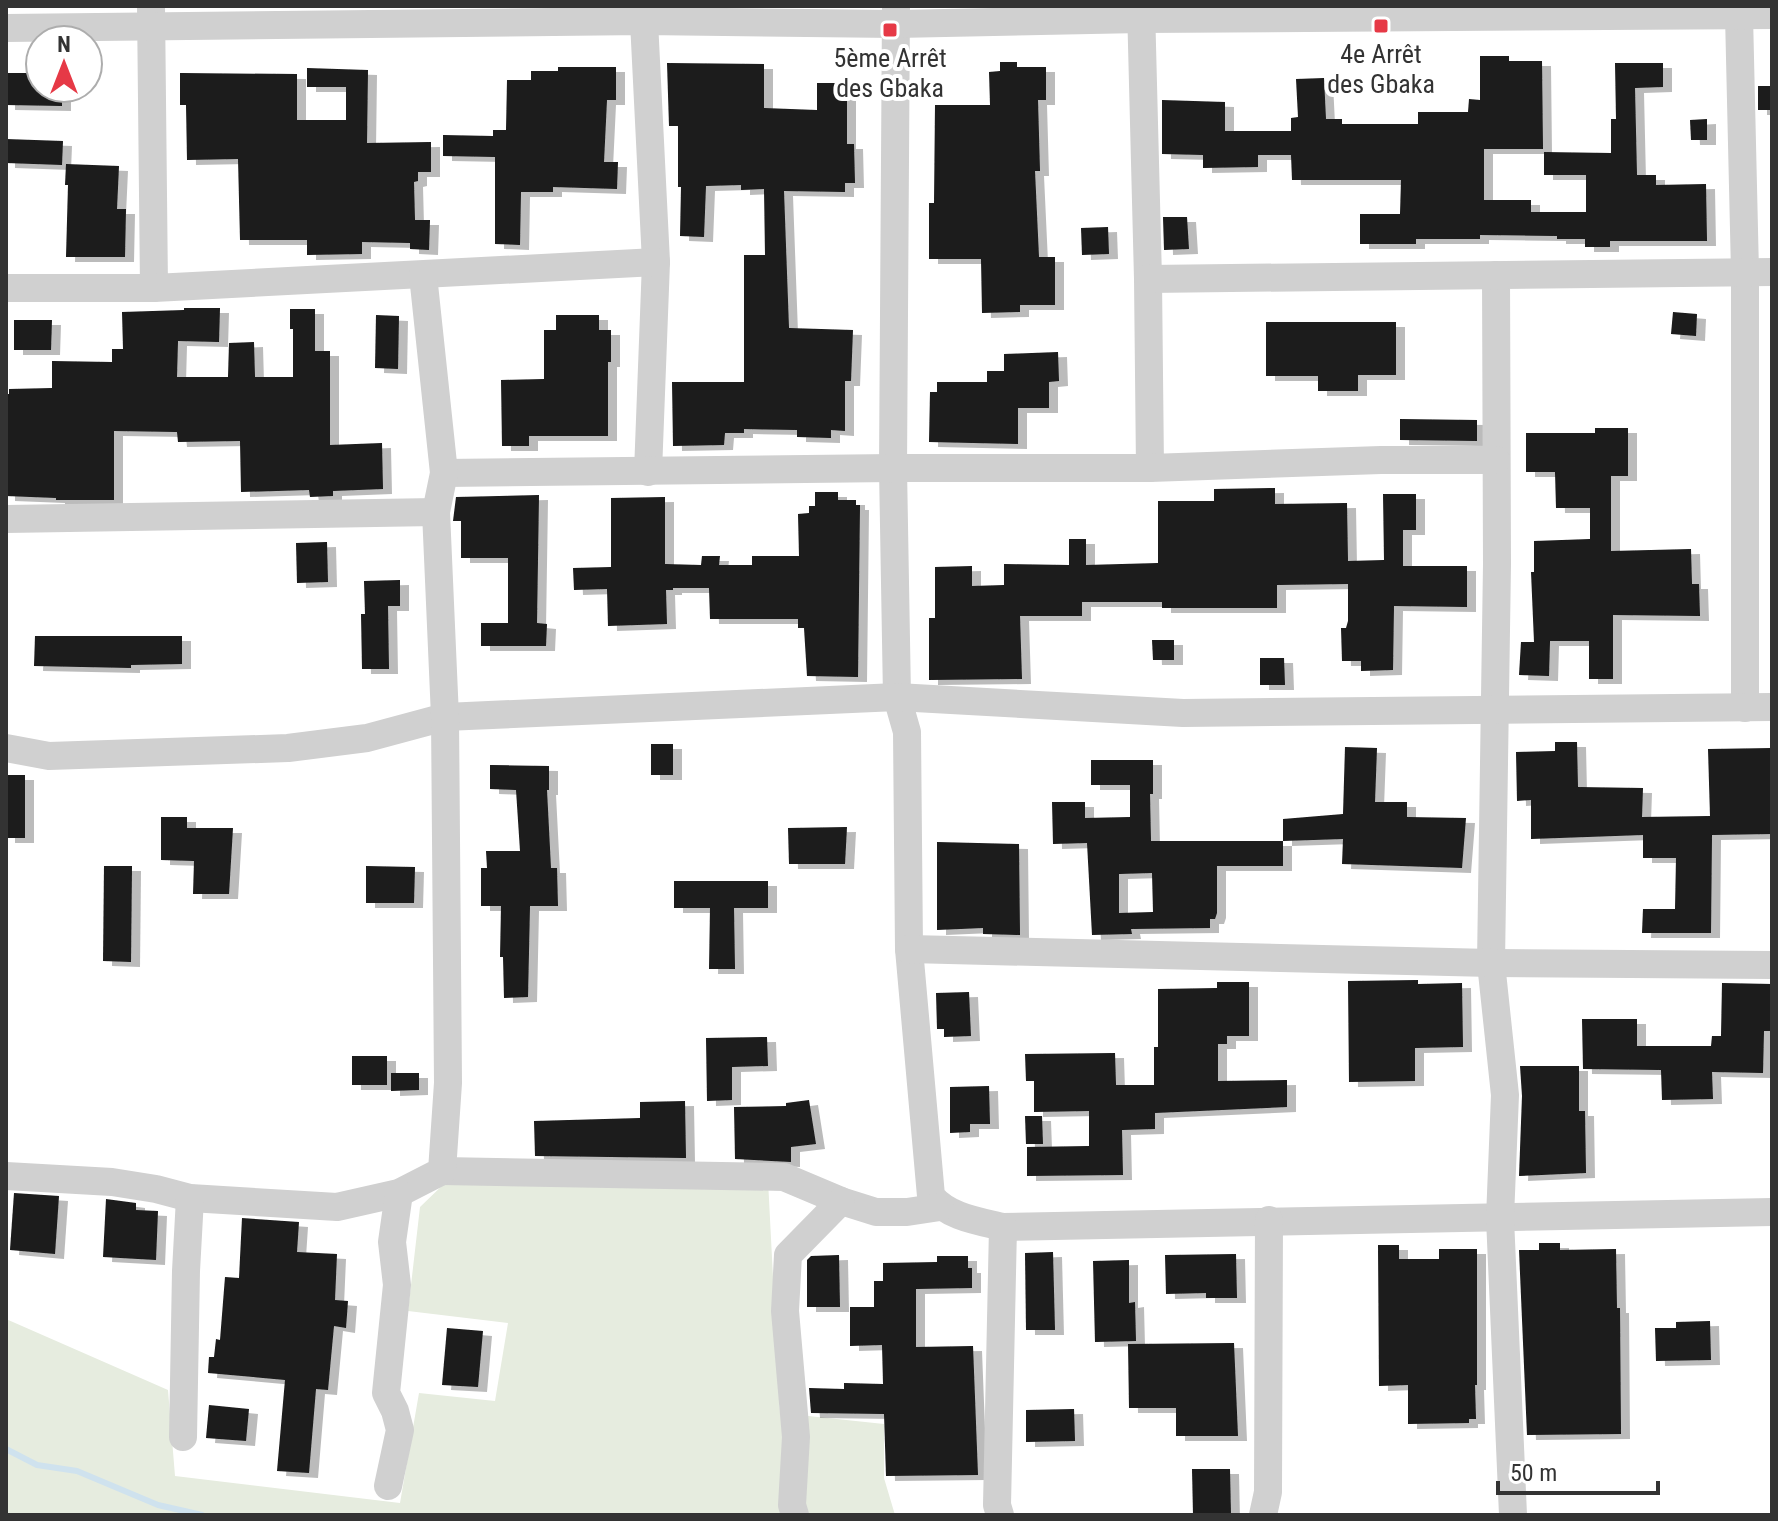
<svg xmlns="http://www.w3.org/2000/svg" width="1778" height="1521" font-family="'Roboto Condensed',sans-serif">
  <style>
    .green { fill: #e6ecdf }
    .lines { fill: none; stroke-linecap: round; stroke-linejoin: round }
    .stream { stroke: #cfe2ee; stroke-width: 6 }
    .building { fill: #1a1a1a; fill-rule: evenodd; filter: url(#shadow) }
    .minor { stroke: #d0d0d0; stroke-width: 28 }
    .poi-dot { fill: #e63946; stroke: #fff; stroke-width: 3 }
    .labels { text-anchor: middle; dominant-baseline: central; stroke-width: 8; stroke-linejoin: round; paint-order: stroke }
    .poi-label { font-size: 26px; fill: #333; stroke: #fff }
  </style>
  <defs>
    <filter id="shadow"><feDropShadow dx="9" dy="5" stdDeviation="0" flood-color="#0004"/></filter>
  </defs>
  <rect width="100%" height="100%" fill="#fff"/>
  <!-- green -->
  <path class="green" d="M449,1179L768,1180L780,1413L884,1424V1478L895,1515H6V1319L168,1390L175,1476L400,1503L419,1393L495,1401L508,1323L408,1311L420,1207Z"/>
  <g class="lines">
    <!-- stream -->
    <path class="stream" d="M6,1449L37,1465L77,1471L158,1505L202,1515"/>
  </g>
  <!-- building -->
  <g class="building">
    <path d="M1480,56H1509V61H1542L1543,149H1484V200H1531V212H1586V175H1544V152L1611,153V119H1616L1615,63H1663V87L1635,88L1637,175H1656V185L1706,184L1707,241H1610V247H1585V239H1557V236L1480,235V239H1416V244H1360V214H1400L1401,180H1292L1291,155H1258V167L1203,168V155L1162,154V100L1225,102V131H1291V118L1298,117L1296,79L1324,78L1326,119H1342V124H1418V112H1468L1469,99L1480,100Z"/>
    <path d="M1000,62H1017V67H1046V100H1038L1040,171H1035L1039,257H1055V305H1020V312L982,313L981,259H929V203H934L935,105H990L989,72L1000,71Z"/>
    <path d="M667,63L764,64V108L817,110V83H847V144H854L855,183H845V192L784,191L789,328L853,330L851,381H845V431L831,430V438L797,437V430L744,429V433H725L724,445L673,446L672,382H744V255H765L764,189L741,190V185L706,186L704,237L680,236L681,187H678V126H669Z"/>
    <path d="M558,67H616V100H607L604,162H618L617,189L553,187V192H521L520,245L495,244V157L443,156V135L493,136V130H506L507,80H531V71H558Z"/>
    <path d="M307,68L368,70L367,143L431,142V172H418V181L414,182L415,220H430L429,250L410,249V243L362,242V254L307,255V240H240L238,159L187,160L186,105H180V73L297,74V120H346V87H307Z"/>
    <path d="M6,73H40V88H62V106L6,105Z"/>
    <rect x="1758" y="86" width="14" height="24"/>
    <path d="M1707,119V140H1691L1690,120Z"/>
    <path d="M6,139L63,141L62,165L6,163Z"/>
    <path d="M66,164L119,166L117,209H126L125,257H66L68,185H65Z"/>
    <path d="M1163,217H1187L1189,249L1164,250Z"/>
    <path d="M1108,227L1109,254L1082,255L1081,228Z"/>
    <path d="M184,308H220L219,342L178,341L177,377H228L229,343L254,342L255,377H293V329H290V309H315V351H330V445L382,443L383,489L333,491V496L310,497L309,490L241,492L240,441L178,442L177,432L114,431V500H56V498L6,496V394H9V389L52,388V361L112,362V349H123L122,312L184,310Z"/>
    <path d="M1673,312L1697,314L1696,336L1671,334Z"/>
    <path d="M376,315L399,316L398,369L375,368Z"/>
    <path d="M556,315H599V330H611V362H608V436H529V446H502L501,380L544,379V330H556Z"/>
    <path d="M14,320H52L51,350H14Z"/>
    <path d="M1266,322H1396V375H1358V391H1318V376H1266Z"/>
    <path d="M1058,352L1059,381L1049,382V408H1018V444L929,442L930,392H937V382H987V371H1004V354Z"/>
    <path d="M1400,419L1477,420V441L1400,440Z"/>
    <path d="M1595,428H1628V476H1611V551L1691,549L1692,584H1699L1700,616L1613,615V679H1589V641H1550L1549,676L1519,675L1521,642H1534L1531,572H1534V541L1590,539V508H1556L1555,472H1526V433H1595Z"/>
    <path d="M1275,488V504L1347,503L1348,561L1384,560L1383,494H1416V530H1403V566H1467V607L1394,606L1393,670L1361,671V661H1342L1341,628H1346L1348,621V584L1277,585V608H1162V602H1082V616H1020L1022,679L929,680V618H935V567L972,566V586L1004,585V564L1069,565V539H1086V565L1158,563V501H1214V489Z"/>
    <path d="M815,492H838V500H856V505H860L858,677L807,676L804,628H798V619H710L709,588H673V590H666L667,624L608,626L607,589L574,590L573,568L611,567V498L665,497V564L701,565L702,556H720L719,565H752V556H799L798,514L809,513V506H815Z"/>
    <path d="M539,495L537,623L547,624L546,646H481V623H508V558H461V521H453L456,497Z"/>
    <path d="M327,542L328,582L297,583L296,543Z"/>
    <path d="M400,580V606H388L389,669H362L361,614H365L364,581Z"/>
    <path d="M35,636H182V664L131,665V668L34,666Z"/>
    <path d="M1152,640H1174V660H1153Z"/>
    <path d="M1260,658H1284L1285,685H1260Z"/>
    <path d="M1555,742H1577L1578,787L1643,788L1642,817L1710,816L1708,749L1772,748V834L1712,835L1711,933H1642L1643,909H1675L1676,858H1643V835L1531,839V800L1517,801L1516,752L1555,751Z"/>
    <rect x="651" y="744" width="22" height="31"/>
    <path d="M1345,747L1377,748L1375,802H1407V817L1466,818L1462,868L1342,864L1343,839L1283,841V866H1217V913L1215,919H1210V928L1131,929L1132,934L1092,935L1087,843L1053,844L1052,802H1085V818L1130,817V785H1091V760H1153V794H1150L1151,841H1283V819L1343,814ZM1152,873L1153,912L1119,913V874Z"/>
    <path d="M490,765L549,766V790H547L551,868H557L558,906H530L528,997L504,998L503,957H500L501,906H481V868H487L486,851H520L516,790L490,789Z"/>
    <rect x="6" y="775" width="19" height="63"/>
    <path d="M161,817H187V828H233L229,894H193L194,861L161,860Z"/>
    <path d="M847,827L845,864H789L788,828Z"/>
    <path d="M937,842L1019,844L1020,935L983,934V928L937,930Z"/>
    <path d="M104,866H132L131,962L103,961Z"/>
    <path d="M366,866L415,867L414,903H366Z"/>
    <path d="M674,881H768V908H734L735,969H709L710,908H674Z"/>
    <path d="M1418,980V984L1462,983L1463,1047L1415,1048V1081L1349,1082L1348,981Z"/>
    <path d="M1217,982H1249V1036H1227V1044H1218V1081L1287,1080V1107L1155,1113V1129L1122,1130L1123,1175L1027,1176V1147L1089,1146V1111L1034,1112V1081H1026L1025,1054L1115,1053L1116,1085H1154V1047H1158V989L1217,988Z"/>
    <path d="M1722,983L1772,984L1771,1031H1764L1763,1073L1712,1072L1713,1099L1662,1100L1661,1070L1583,1069L1582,1019H1637V1046H1711L1712,1036H1721Z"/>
    <path d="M969,992L971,1036L944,1037V1029H937L936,993Z"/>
    <path d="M767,1037L768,1066L732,1067V1100L707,1101L706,1038Z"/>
    <rect x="352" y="1056" width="35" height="29"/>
    <path d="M1520,1066H1579V1111H1585L1586,1173L1519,1176L1522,1096Z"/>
    <path d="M391,1073H419V1090L391,1091Z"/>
    <path d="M989,1086L990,1124H970V1132L950,1133V1087Z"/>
    <path d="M809,1100L816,1144L791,1147V1162L735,1159L734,1107L786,1106V1103Z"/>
    <path d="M685,1101L686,1158L535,1156L534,1121L640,1118V1102Z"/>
    <path d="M1025,1116H1042L1043,1144H1026Z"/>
    <path d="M14,1193L59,1196L55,1254L10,1250Z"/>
    <path d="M106,1199L136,1203V1210L158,1211L156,1260L103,1257Z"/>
    <path d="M242,1218L299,1222L297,1252L337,1254L335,1300L348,1301L346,1328L334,1326L328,1390L316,1389L309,1473L277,1471L285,1380L208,1373L209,1357H214L216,1339L220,1340L225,1277L239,1278Z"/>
    <path d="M1539,1243H1560V1250L1616,1249L1617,1308H1620L1621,1434L1527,1435L1519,1250H1539Z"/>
    <path d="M1378,1245H1399V1259H1439V1249H1477V1385H1475L1476,1419H1469V1423L1408,1424V1385L1379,1386Z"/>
    <path d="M1053,1252L1055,1330H1026L1025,1253Z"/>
    <path d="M1236,1254L1237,1298H1206V1293L1166,1294L1165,1255Z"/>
    <path d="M839,1255L840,1307H807V1260L811,1256Z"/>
    <path d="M937,1256H968V1268H972V1288L916,1289V1347L973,1346L978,1475L886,1476L884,1414L811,1413L809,1388L844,1389V1383L883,1384L882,1345L850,1346V1307H874V1281H883V1263L937,1262Z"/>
    <path d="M1129,1260V1303L1135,1302L1136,1341L1095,1342L1093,1261Z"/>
    <path d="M1710,1321L1711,1360L1656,1361L1655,1328H1676V1322Z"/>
    <path d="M447,1328L483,1331L478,1387L442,1385Z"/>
    <path d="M1234,1343L1238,1436H1176V1408H1129L1128,1344Z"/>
    <path d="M209,1405L249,1409L246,1441L206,1438Z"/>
    <path d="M1074,1409L1075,1441L1026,1442V1410Z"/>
    <path d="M1192,1469H1230L1231,1515H1193Z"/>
  </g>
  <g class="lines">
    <!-- minor -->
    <g class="minor">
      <path d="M151,6L154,288"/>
      <path d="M896,6L893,468L897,697L907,732L909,949L931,1196C948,1217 978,1221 1003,1227L1772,1212"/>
      <path d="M1141,6L1148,279L1150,468"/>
      <path d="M1739,15L1745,272V708"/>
      <path d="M644,21L656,262L648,472"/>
      <path d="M6,28L644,21L896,24L1141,19L1772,15"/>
      <path d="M1496,275L1497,564L1491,963L1505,1095L1500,1218L1513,1515"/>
      <path d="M1148,279L1772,272"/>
      <path d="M6,288H154L656,262"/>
      <path d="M444,473L893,468H1150L1381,460H1496"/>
      <path d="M6,519L436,512"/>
      <path d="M6,748L49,756L288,748L367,738L445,717L897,697L1183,713L1772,707"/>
      <path d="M909,949L1491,963L1772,965"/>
      <path d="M442,1171L784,1177L841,1201L876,1212H907L940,1207"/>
      <path d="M6,1176L112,1182L156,1189L190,1198L337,1207L399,1193L442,1171L448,1083L445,717L436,512L444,473L423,275"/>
      <path d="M183,1437L186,1271L190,1198"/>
      <path d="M388,1486L400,1430L395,1411L386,1393L397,1285L392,1242L399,1193"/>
      <path d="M795,1515L792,1505L796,1437L785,1311L788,1255L841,1201"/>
      <path d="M1000,1515L997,1505L1003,1227"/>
      <path d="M1263,1515L1268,1492L1269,1220"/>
    </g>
  </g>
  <!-- markers -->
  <g class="poi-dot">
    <rect x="1373" y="18" width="16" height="16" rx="4"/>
    <rect x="882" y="22" width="16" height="16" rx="4"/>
  </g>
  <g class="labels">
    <!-- poi labels -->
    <g class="poi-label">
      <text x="1381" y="54">4e Arrêt<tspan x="1381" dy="30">des Gbaka</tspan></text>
      <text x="890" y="58">5ème Arrêt<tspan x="890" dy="30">des Gbaka</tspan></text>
    </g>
  </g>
  <!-- border -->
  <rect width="1778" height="1521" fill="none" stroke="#333333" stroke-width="16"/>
  <!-- north arrow -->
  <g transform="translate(64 64)"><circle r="38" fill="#ffffff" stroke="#adadad" stroke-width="2"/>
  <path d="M0-6L14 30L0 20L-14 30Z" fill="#e63946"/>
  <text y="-12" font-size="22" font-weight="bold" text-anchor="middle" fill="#333333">N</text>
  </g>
  <!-- scale -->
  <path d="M1498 1481v12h160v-12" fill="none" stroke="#333333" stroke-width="4"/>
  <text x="1510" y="1481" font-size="24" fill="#333333" stroke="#ffffff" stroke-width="6" paint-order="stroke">50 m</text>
</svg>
